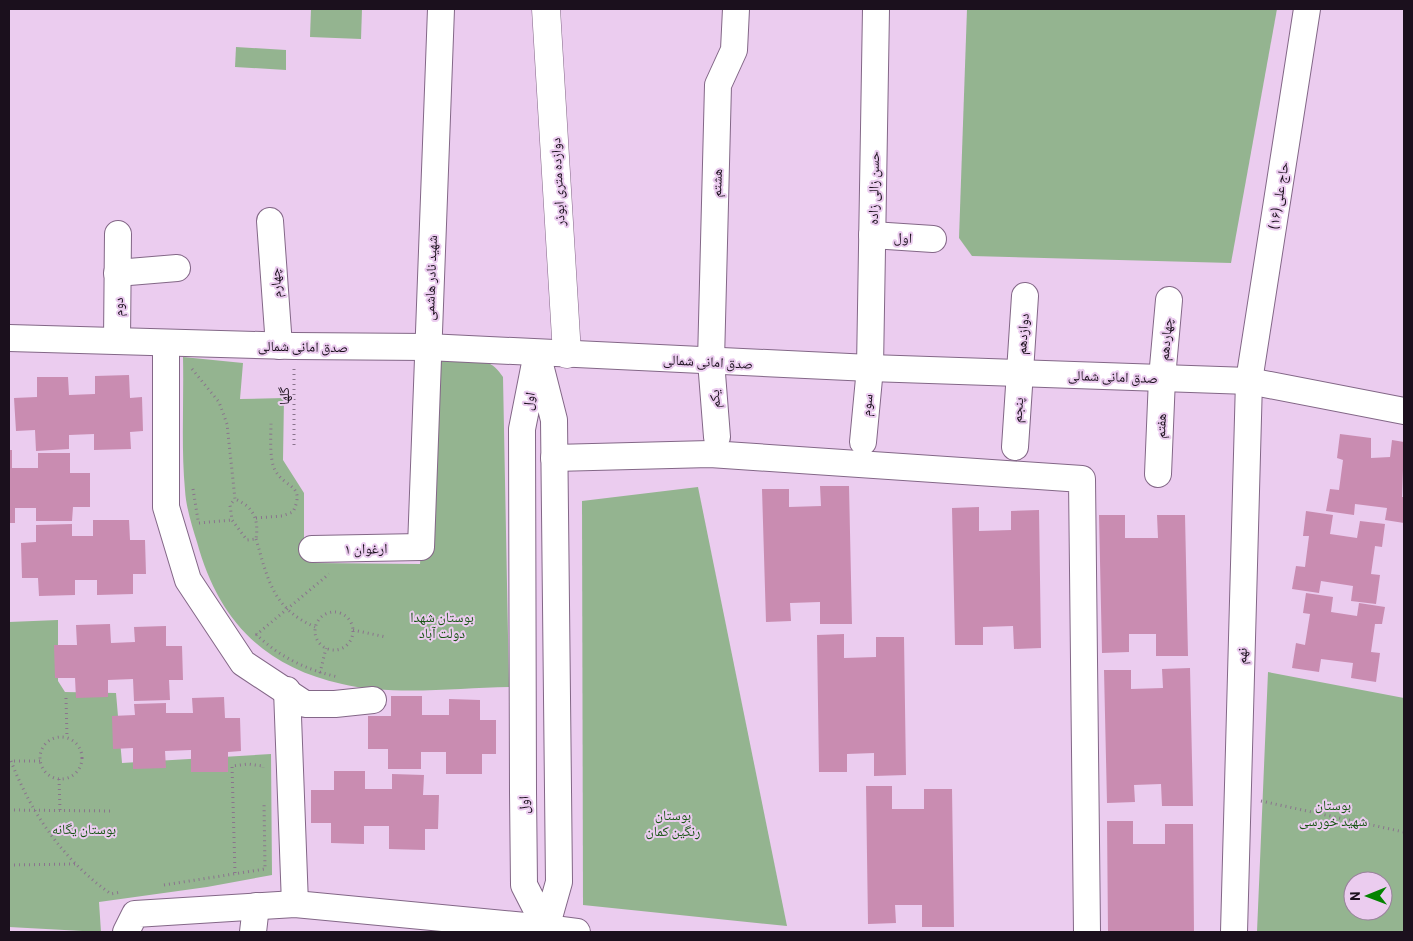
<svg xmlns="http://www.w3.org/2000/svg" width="1413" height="941" font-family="Barlow,'Noto Naskh Arabic',sans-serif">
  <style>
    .green { fill: #94b490; fill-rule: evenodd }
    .building { fill: #c98cb1 }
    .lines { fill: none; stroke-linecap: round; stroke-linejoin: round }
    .minor-casing { stroke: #836787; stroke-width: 28 }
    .tertiary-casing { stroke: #836787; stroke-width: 29 }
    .path { stroke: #8a748d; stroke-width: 3; stroke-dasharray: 1 4; stroke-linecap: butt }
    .minor { stroke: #fff; stroke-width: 26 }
    .tertiary { stroke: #fff; stroke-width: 28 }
    .labels { text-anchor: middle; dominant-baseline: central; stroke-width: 4; stroke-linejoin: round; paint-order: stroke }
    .street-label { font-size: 14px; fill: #1b101d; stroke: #ebccef }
    .park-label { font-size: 14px; fill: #165512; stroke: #ebccef }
  </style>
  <rect width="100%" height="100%" fill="#ebccef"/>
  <!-- green -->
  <g class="green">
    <path d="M311,9H362L361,39L310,37Z"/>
    <path d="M967,9H1277L1231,263L972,256L959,238Z"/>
    <path d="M236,47L286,50V70L235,67Z"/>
    <path d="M464,356C482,360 493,361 503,377L509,687C456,688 393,696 342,684C262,666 218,619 197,542C192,526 186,507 185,490C181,446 184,402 183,357L243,363L240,399L284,398L283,460L304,493V554L312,563L420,564L433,361Z"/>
    <path d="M698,487L787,926L583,905L582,501Z"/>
    <path d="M58,620V681L65,692L116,693L122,763L271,754L272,875L207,887L99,902L101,932L9,927V622Z"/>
    <path d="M1268,672L1404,698V932H1257ZM1353,881H1383V911H1353Z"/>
  </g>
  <!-- building -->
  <g class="building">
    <path d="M129,375L130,398L142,397L143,431L130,432L131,449L94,450V434L69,435V449L36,451L35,430L16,431L14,398L37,397V377H68L69,395L95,394V376Z"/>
    <path d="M1340,434L1371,438V458L1390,457L1392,440L1404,442L1402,497H1404V523L1385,520L1387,508L1355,504L1354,515L1326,511L1330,489L1339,490L1343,460L1337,458Z"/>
    <path d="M9,450H12V468H38V453H70V473H90V507H73L72,521H36V508H15V523H9Z"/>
    <path d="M820,486H849L852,624H820V602L790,603L791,621L766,622L762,489H789V507L821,506Z"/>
    <path d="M979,507V531L1011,530V511L1039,510L1041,648L1014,649L1013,626L983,627V645H955L952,508Z"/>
    <path d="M1306,511L1333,515L1330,534L1357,538L1360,521L1385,524L1382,547L1375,546L1371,574L1380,575L1376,604L1351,601L1353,586L1321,581L1319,593L1292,589L1296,566L1305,567L1309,536H1303Z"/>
    <path d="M1099,515H1125V538H1158L1157,515H1185L1188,656H1156V634H1129V652L1102,653Z"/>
    <path d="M93,520H129L130,540H145L146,574H133V594L97,595V580H75V595L39,596L38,578H22L21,543L36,542V525L72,524V536H93Z"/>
    <path d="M1306,593L1333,597L1331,612L1357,616L1359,603L1385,607L1382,624H1375L1371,652L1380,653L1376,682L1351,678L1353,663L1321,659L1319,672L1292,668L1296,643L1305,645L1310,614L1303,613Z"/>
    <path d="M110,624L111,643L135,642L134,627L166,626V646H182L183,680H169L170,700L134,701L133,679L108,680V697L76,698L75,678H55L54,645H77L76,625Z"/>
    <path d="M844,634V658L876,657V637H904L906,775L874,776V753L847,754V772H819L817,635Z"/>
    <path d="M1190,668L1193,806H1162L1161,784L1134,785L1135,802L1107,803L1104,670H1131V689L1163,688L1162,669Z"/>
    <path d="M391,696H422V715H449V699L480,700V720H496V754H482V774H446V752H421V769H388V749H368V716H391Z"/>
    <path d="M224,697L225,718H240L241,751L228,752V772H191V750L165,751L166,768L133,769V748L113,749L112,716L135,715L134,704L166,703V713H193L192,698Z"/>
    <path d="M334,771H365V789H392V774L424,775L423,795H439L438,829H425V850L389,849V826H364V844L331,843V823H311V790H334Z"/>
    <path d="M866,786H892V809H924V789H952L954,927H922V905H895L896,923L868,924Z"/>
    <path d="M1107,821H1133V844H1165V824H1193L1194,932H1108Z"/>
  </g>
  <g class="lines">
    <!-- minor casing -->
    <g class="minor-casing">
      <g id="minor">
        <path d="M270,221L279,346"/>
        <path d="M872,235L933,239"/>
        <path d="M117,273L177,268"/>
        <path d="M9,338L294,346L427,347L870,368L1249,381L1404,411"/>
        <path d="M117,341L118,234"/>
        <path d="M166,343V507L188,580L243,663L305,704H335L373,700"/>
        <path d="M537,353L554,420L559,882L546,928L524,885L523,792L522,429Z"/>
        <path d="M717,437L711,361L718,85L734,50L736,9"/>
        <path d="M863,442L870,368L876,9"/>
        <path d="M1015,447L1025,296"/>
        <path d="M554,458L710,454L1082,479L1087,932"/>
        <path d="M1158,474L1162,378L1169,300"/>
        <path d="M312,549L421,547L441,9"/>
        <path d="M287,690L295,904"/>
        <path d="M126,932L135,914L295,904L546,928"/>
        <path d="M253,932L256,906"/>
        <path d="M553,932L546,928L577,932"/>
        <path d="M1234,932L1249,381L1307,9"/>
      </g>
    </g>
    <!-- tertiary casing -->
    <g class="tertiary-casing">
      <path id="tertiary" d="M546,9L567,354"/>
    </g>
    <!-- path -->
    <g class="path">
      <path d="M192,369L219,402L227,424L235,499L230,505L232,520L247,540L256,539C259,520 254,507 235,499"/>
      <path d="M294,369V446"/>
      <path d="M193,489L198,520"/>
      <path d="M256,518L282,516L293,512C306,484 285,489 275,470C269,458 271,437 271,423"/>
      <path d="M199,523L232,520"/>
      <path d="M256,539C268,579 272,608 315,627"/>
      <circle cx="334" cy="631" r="19"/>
      <path d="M353,630L386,637"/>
      <path d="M256,634C279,657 307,670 338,677"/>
      <path d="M256,635L329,574"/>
      <path d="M320,673L326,648"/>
      <path d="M66,698L67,737"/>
      <circle cx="61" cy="758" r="21"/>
      <path d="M9,761H40"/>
      <path d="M11,761C31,813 64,861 111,894L121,892"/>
      <path d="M59,779L60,810"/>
      <path d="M1261,801L1404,832"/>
      <path d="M9,810L114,811"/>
      <path d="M9,865L77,864"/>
      <path d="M235,873L232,766L248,764L263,766V768"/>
      <path d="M164,885L265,869L264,802"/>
    </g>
    <!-- minor -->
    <use href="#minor" class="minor"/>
    <!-- tertiary -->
    <use href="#tertiary" class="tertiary"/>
  </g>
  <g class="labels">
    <!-- street labels -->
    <g class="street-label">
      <text transform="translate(557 182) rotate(-93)">دوازده متری ابوذر</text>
      <text transform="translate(716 183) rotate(-88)">هشتم</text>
      <text transform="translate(873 188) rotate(-89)">حسن زالی زاده</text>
      <text transform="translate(1278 195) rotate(-81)">حاج علی (۱۶)</text>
      <text transform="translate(903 237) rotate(3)">اول</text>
      <text transform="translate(430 278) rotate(-88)">شهید نادر هاشمی</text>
      <text transform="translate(275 283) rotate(-94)">چهارم</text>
      <text transform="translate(117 307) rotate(-90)">دوم</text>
      <text transform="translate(1022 334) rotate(-86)">دوازدهم</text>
      <text transform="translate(1165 339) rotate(-85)">چهاردهم</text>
      <text transform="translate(303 346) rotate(1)">صدق امانی شمالی</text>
      <text transform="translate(708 361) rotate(3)">صدق امانی شمالی</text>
      <text transform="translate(1113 376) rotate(2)">صدق امانی شمالی</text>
      <text transform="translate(283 396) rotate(-90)">گلها</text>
      <text transform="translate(714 399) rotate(-94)">یکم</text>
      <text transform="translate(528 401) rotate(-79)">اول</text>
      <text transform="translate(866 405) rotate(-84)">سوم</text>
      <text transform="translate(1017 410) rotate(-86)">پنجم</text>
      <text transform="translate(1160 426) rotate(-88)">هفتم</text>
      <text transform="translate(366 548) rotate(-1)">ارغوان ۱</text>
      <text transform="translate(1241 656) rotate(-88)">نهم</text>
      <text transform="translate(523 805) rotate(-91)">اول</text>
    </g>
    <!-- park labels -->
    <g class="park-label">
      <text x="442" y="616">بوستان شهدا<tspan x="442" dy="16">دولت آباد</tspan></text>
      <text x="1333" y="804">بوستان<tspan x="1333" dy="16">شهید خورسی</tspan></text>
      <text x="673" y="814">بوستان<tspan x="673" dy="16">رنگین کمان</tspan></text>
      <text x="84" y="828">بوستان یگانه</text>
    </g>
  </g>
  <!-- border -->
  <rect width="1413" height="941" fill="none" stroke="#1b101d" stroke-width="20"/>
  <!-- north arrow -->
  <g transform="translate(1368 896) rotate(269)"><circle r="24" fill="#ebccef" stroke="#98819b"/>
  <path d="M0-4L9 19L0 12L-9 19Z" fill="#048300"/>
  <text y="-8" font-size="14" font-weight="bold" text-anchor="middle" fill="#1b101d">N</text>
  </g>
</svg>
